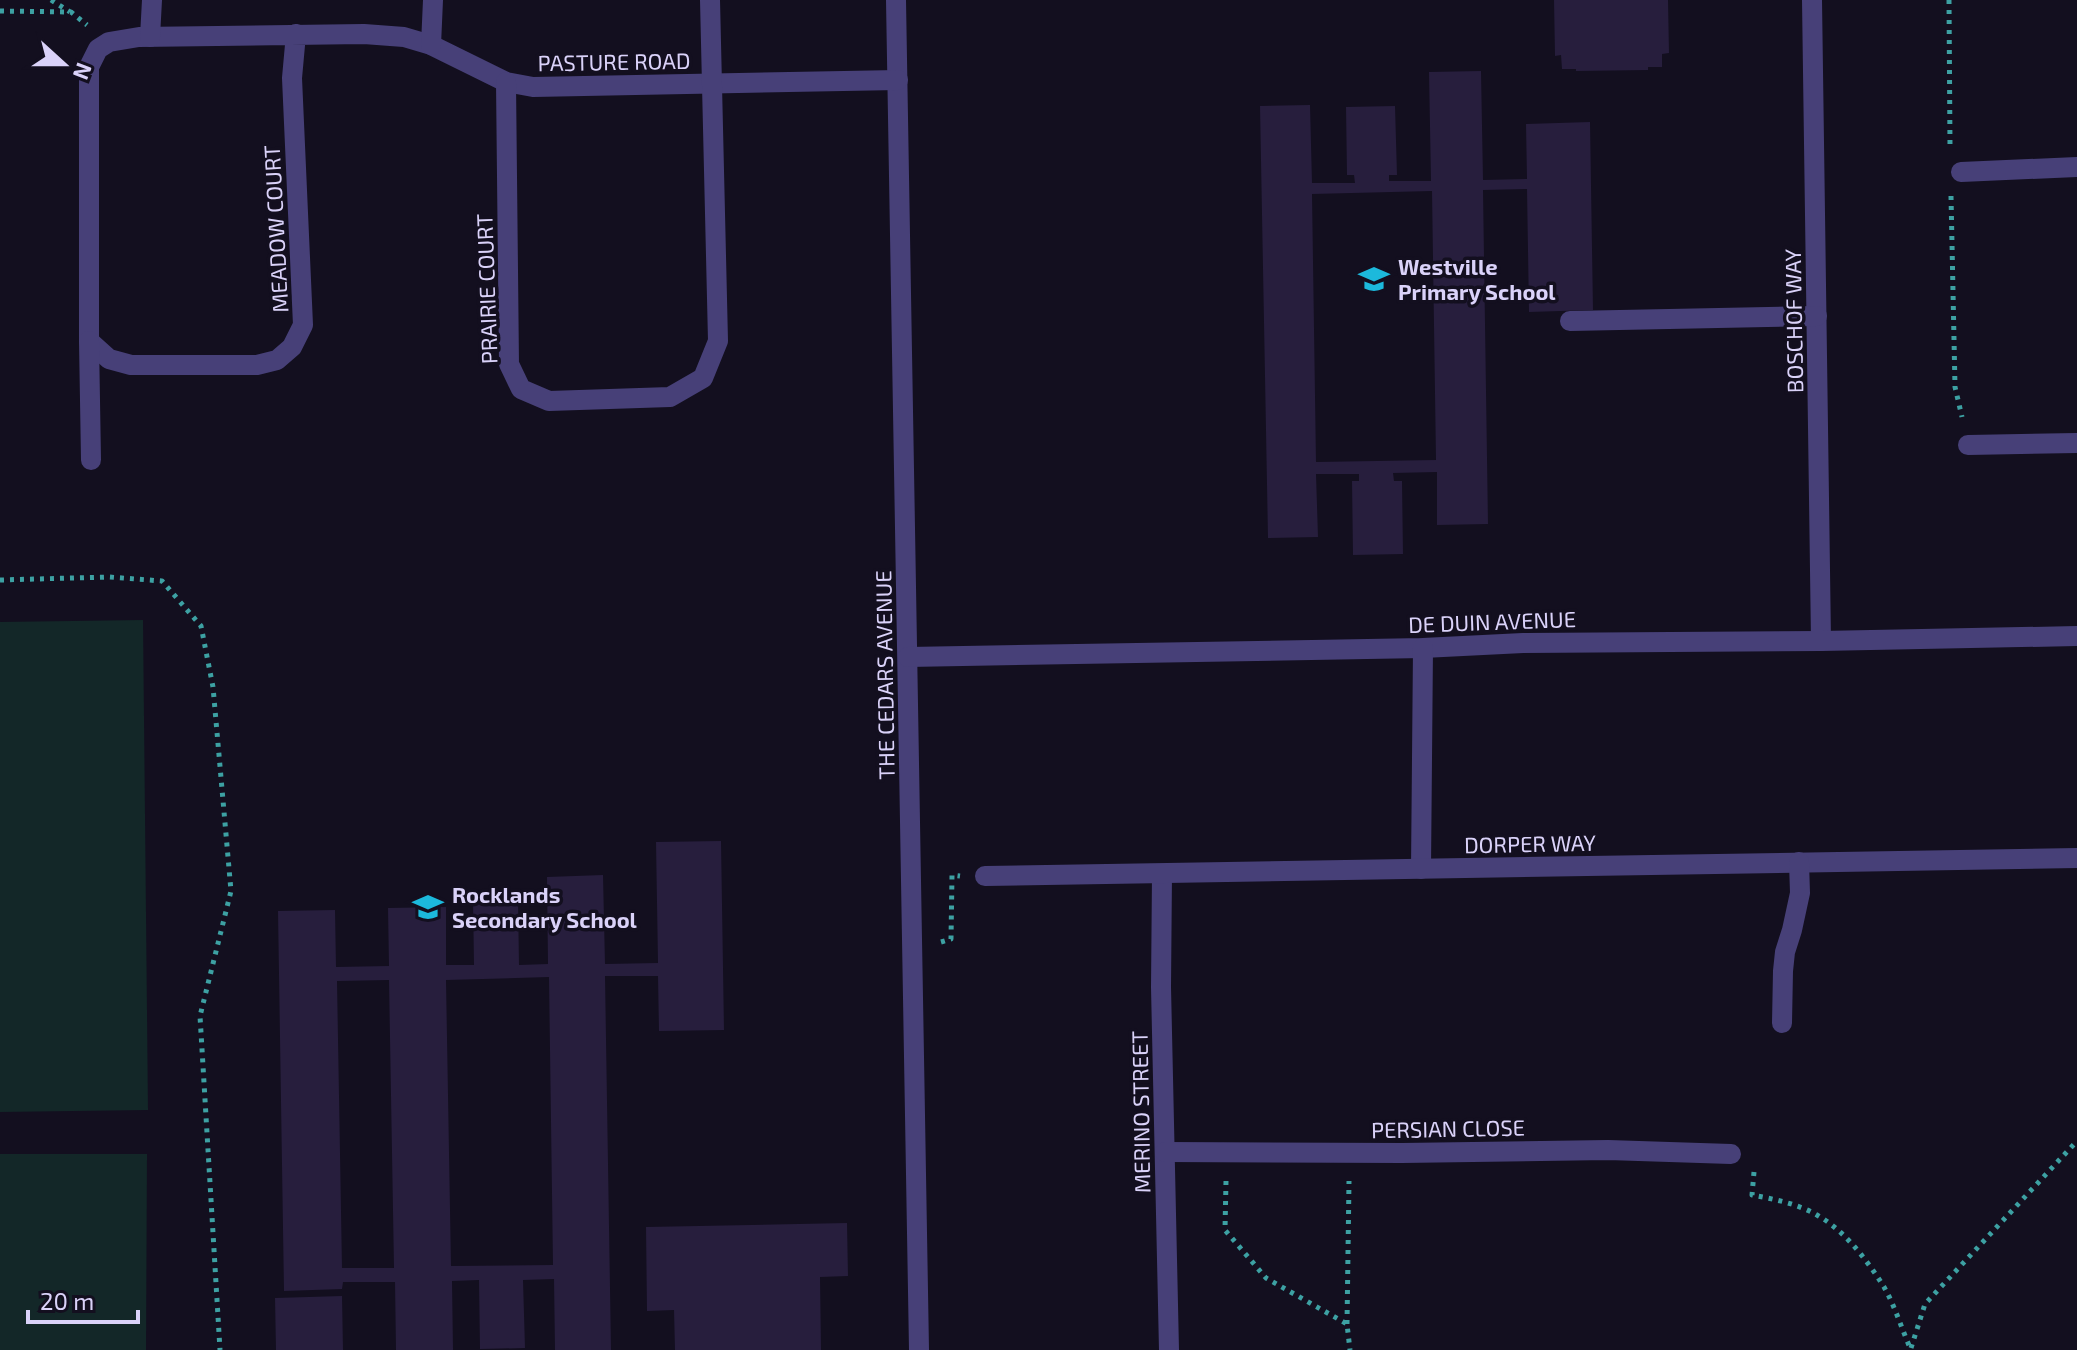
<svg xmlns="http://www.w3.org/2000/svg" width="2077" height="1350" font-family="'Exo 2',sans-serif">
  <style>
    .green { fill: #132728 }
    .building { fill: #271e3d; fill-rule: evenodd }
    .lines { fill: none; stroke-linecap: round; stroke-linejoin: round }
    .path { stroke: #3da1a3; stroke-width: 5; stroke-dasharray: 4 6; stroke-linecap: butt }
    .minor { stroke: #474078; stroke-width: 20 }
    .labels { text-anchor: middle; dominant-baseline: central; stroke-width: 7; stroke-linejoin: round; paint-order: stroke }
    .street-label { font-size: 22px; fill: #dad2f9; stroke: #130f1f }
    .poi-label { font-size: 22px; font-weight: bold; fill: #dad2f9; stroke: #130f1f; text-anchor: start }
  </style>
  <rect width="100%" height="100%" fill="#130f1f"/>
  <!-- green -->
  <g class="green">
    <path d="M143,620L148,1110L0,1112V622Z"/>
    <path d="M0,1154H147L146,1350H0Z"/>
  </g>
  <!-- building -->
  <g class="building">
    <path d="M1554,0H1668L1669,53L1662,54V67H1648V70L1576,71V69H1562L1561,55L1555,56Z"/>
    <path d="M1481,71L1483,180L1527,179L1526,124L1590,122L1593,310L1529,312L1527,189L1483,190L1488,524L1437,525V472L1393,473L1394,481H1402L1403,554L1353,555L1352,481H1359V474H1316L1318,537L1268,538L1260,106L1310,105L1312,183H1355L1354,175H1347L1346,107L1395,106L1397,175H1389V181H1431L1429,72ZM1432,191L1436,460L1316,462L1312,194Z"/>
    <path d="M721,841L724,1030L659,1031L658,976H605L611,1350H555L554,1279L523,1280L525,1348L480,1349L479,1280L452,1281L453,1350H396L395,1282H343L342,1289L284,1291L278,911L335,910L336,967L389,966L388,908L446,907V965H474L473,900L518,899L519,965L548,964L547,877L603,875L605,964L658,963L656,842ZM549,977L553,1265L451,1266L446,980ZM389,980L394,1268H342L337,981Z"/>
    <path d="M847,1223L848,1276L820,1277L821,1350H675L674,1310L647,1311L646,1227Z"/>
    <path d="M342,1296L343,1350H276L275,1298Z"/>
  </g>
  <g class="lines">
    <!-- path -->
    <g class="path">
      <path d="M51,0L70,12"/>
      <path d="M1949,0L1950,146"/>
      <path d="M0,11L71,12L87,25"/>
      <path d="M1951,196L1955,387L1962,417"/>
      <path d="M0,580L109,577L162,581L201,626L213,687L231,891L200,1016L220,1350"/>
      <path d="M941,942L951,939L952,875L960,876"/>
      <path d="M1754,1172L1752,1195C1774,1199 1798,1204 1817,1215C1845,1231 1867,1260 1884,1287C1895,1306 1902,1330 1911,1350"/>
      <path d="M1226,1181L1225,1230L1266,1278L1347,1324L1350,1350"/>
      <path d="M1347,1324L1349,1181"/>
      <path d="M1911,1348L1925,1304L2077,1141"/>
    </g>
    <!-- minor -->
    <g class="minor">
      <path d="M896,0L919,1350"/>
      <path d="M1812,0L1821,641"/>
      <path d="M296,34L292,78L303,325L292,347L277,360L257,365H131L109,359L89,341V67L98,49L109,42L139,37L364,34L404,37L431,45L506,82L533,87L898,80"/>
      <path d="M150,37L152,0"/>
      <path d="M431,45L433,0"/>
      <path d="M506,82L509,364L521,389L549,401L670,397L703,378L718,341L710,0"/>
      <path d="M1961,172L2077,167"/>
      <path d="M1570,321L1817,316"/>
      <path d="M89,341L91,460"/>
      <path d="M1968,445L2077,443"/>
      <path d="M908,657L1423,648L1523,643L1821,641L2077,636"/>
      <path d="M1421,869L1423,648"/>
      <path d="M1162,874L1161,987L1169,1350"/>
      <path d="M985,876L2077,858"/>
      <path d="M1782,1023L1783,971L1785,952L1792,930L1800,893L1799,862"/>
      <path d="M1165,1152L1402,1153L1608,1150L1731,1154"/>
    </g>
  </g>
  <!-- icons -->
  <defs>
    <g id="school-bare" transform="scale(2.4)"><path d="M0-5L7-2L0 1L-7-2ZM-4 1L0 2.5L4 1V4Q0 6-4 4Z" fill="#1cb9dc" stroke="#130f1f" stroke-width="2.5" paint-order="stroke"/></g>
  </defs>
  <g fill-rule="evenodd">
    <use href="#school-bare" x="1374" y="279"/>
    <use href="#school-bare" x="428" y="907"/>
  </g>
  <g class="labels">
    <!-- street labels -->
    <g class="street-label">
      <text transform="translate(614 61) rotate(-1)">PASTURE ROAD</text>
      <text transform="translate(275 229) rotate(-93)">MEADOW COURT</text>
      <text transform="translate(486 289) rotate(-92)">PRAIRIE COURT</text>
      <text transform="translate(1793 321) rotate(-91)">BOSCHOF WAY</text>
      <text transform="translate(1492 621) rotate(-2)">DE DUIN AVENUE</text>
      <text transform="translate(884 675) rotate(-91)">THE CEDARS AVENUE</text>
      <text transform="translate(1530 843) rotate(-1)">DORPER WAY</text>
      <text transform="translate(1140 1112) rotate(-91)">MERINO STREET</text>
      <text transform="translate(1448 1128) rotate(-1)">PERSIAN CLOSE</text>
    </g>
    <!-- poi labels -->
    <g class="poi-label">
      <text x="1398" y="266">Westville<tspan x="1398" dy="25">Primary School</tspan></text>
      <text x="452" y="894">Rocklands<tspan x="452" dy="25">Secondary School</tspan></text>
    </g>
  </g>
  <!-- north arrow -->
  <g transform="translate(64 64) rotate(111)" stroke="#130f1f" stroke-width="6" paint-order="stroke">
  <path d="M0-6L14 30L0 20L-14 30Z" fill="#dad2f9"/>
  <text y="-12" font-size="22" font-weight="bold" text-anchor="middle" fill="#dad2f9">N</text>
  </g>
  <!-- scale -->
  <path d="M28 1310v12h110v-12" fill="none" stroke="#dad2f9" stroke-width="4"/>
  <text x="40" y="1310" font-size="24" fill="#dad2f9" stroke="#130f1f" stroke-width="6" paint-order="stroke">20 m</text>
</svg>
